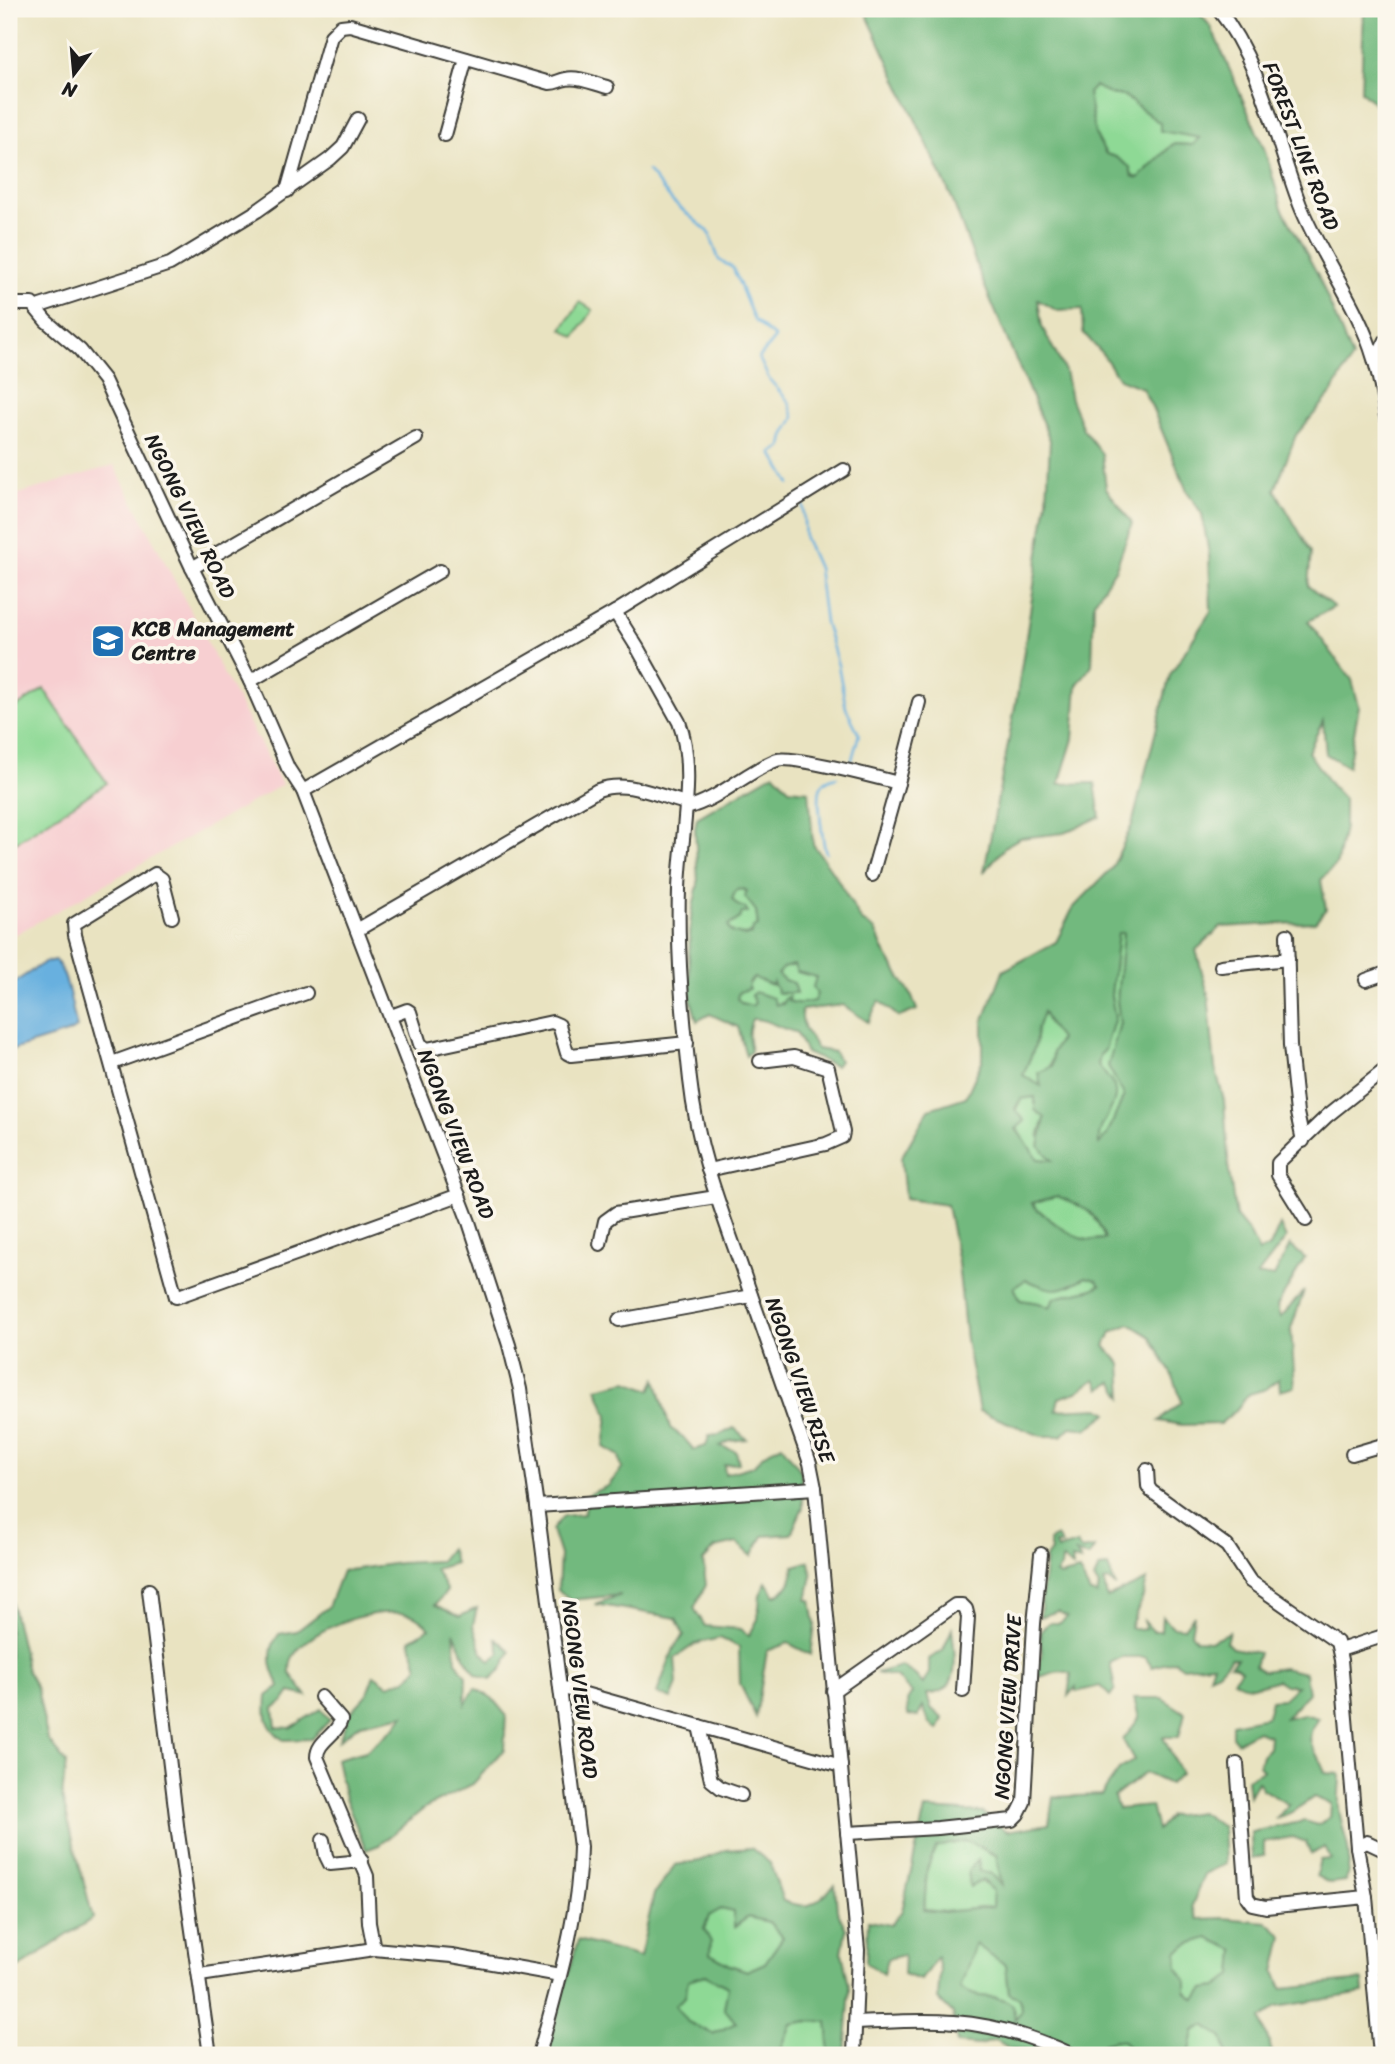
<svg xmlns="http://www.w3.org/2000/svg" width="1395" height="2064" font-family="Sriracha,sans-serif">
  <style>
    .built { fill: #f7cfd1 }
    .green { fill: #8ed995; stroke: #557a58; stroke-width: 2 }
    .forest { fill: #72b97e; stroke: #476a4d; stroke-width: 2; fill-rule: evenodd }
    .water { fill: #67b0df; stroke: #42667e; stroke-width: 2 }
    .lines { fill: none; stroke-linecap: round; stroke-linejoin: round }
    .stream { stroke: #67b0df; stroke-width: 2.5 }
    .minor-casing { stroke: #3b3a35; stroke-width: 16 }
    .minor { stroke: #fff; stroke-width: 12 }
    .labels { text-anchor: middle; dominant-baseline: central; stroke-width: 7; stroke-linejoin: round; paint-order: stroke }
    .street-label { font-size: 21px; fill: #1c1c1c; stroke: #fbf7ec }
    .poi-label { font-size: 21px; font-weight: bold; fill: #1c1c1c; stroke: #fbf7ec; text-anchor: start }
  </style>
  <rect width="100%" height="100%" fill="#fbf7ec"/>
  <filter id="ink" filterUnits="userSpaceOnUse"><feTurbulence type="fractalNoise" baseFrequency=".0143" numOctaves="2"/><feDisplacementMap in="SourceGraphic" scale="14" xChannelSelector="R" yChannelSelector="G"/><feConvolveMatrix kernelMatrix="1 2 1 2 8 2 1 2 1" color-interpolation-filters="sRGB"/></filter>
  <filter id="wash" filterUnits="userSpaceOnUse"><feTurbulence type="fractalNoise" baseFrequency=".00686" numOctaves="4" result="noise"/><feDisplacementMap in="SourceGraphic" scale="28" xChannelSelector="R" yChannelSelector="G"/><feGaussianBlur stdDeviation="1.57" result="paint"/><feColorMatrix in="noise" values="0 0 0 0 0 0 0 0 0 0 0 0 0 0 0 0 0 1.4 0 .05"/><feComposite in="paint" operator="in"/></filter>
  <g filter="url(#wash)">
    <rect width="100%" height="100%" fill="#e9e3c1"/>
    <!-- built -->
    <path class="built" d="M114,465L282,785L9,938V497Z"/>
    <!-- green -->
    <g class="green">
      <path d="M1095,86L1109,94L1124,96L1160,123L1200,137L1193,145L1173,144L1138,178C1123,174 1125,159 1106,154L1095,134L1088,93Z"/>
      <path d="M580,302L593,310L575,337L562,329Z"/>
      <path d="M44,689L107,783L16,842L9,832V712Z"/>
      <path d="M744,889L756,911L758,926C749,937 744,936 731,932L728,926L740,918L737,905L732,899L736,890Z"/>
      <path d="M1118,933H1123L1117,1001L1120,1023L1108,1066L1125,1095L1107,1135L1099,1145C1098,1125 1103,1126 1110,1110C1113,1104 1113,1093 1114,1086L1098,1065L1100,1055L1105,1050L1115,1017L1111,996Z"/>
      <path d="M794,965L797,972L816,977L817,994L815,1001L800,1004L788,1001L789,997C779,1008 769,1005 756,1003L752,1006L741,1003L737,998L739,992L745,989L754,978L773,981L783,994L788,991L797,993L794,983L784,980L778,974L783,968Z"/>
      <path d="M1043,1012L1050,1026L1060,1039C1052,1054 1050,1070 1042,1087L1023,1075L1035,1046L1037,1029Z"/>
      <path d="M1035,1097L1045,1118L1039,1136L1053,1161L1038,1159C1022,1139 1007,1124 1021,1098Z"/>
      <path d="M1057,1196C1084,1207 1095,1210 1105,1239C1100,1239 1093,1241 1088,1240C1071,1238 1042,1215 1032,1202Z"/>
      <path d="M1086,1277L1096,1280L1100,1284L1093,1289L1054,1298L1050,1308L1039,1303L1020,1300L1014,1287L1025,1280C1048,1289 1065,1289 1086,1277Z"/>
      <path d="M965,1841C977,1844 984,1851 996,1855L1002,1888L979,1871L978,1860L968,1870L993,1891L992,1907L944,1912L924,1910L927,1869L936,1847Z"/>
      <path d="M721,1909L735,1912V1927L748,1917L769,1922L783,1937L765,1963L747,1971L730,1965L709,1954L704,1929L709,1915Z"/>
      <path d="M1208,1937L1235,1950L1233,1976L1217,1988L1204,1989L1195,2000L1186,1991V1981L1178,1968L1177,1952L1189,1944Z"/>
      <path d="M975,1944L1006,1965L1009,1993L1020,1998L1021,2010L1014,2021L997,1997L971,1996L960,1988Z"/>
      <path d="M705,1975L728,1987L736,2023L713,2034L687,2022L675,2004L685,1997L688,1979Z"/>
      <path d="M808,2021L828,2022L830,2055H770L781,2049L791,2024Z"/>
      <path d="M1205,2025L1223,2038L1228,2055H1189L1194,2031Z"/>
      <path d="M1114,2040L1124,2041L1135,2055H1098L1103,2043Z"/>
    </g>
    <!-- forest -->
    <g class="forest">
      <path d="M864,9H1090L1099,13L1102,9H1196L1211,27L1264,148L1282,208L1318,275L1352,358L1331,394L1296,435L1275,490L1311,552L1308,586L1334,607L1308,621L1352,680L1359,706L1348,767L1326,754L1323,721L1308,752L1331,785L1344,799V827L1337,863L1321,880L1326,909L1315,922L1221,927L1196,950L1208,994L1215,1068L1224,1100L1229,1172L1236,1216L1249,1232L1259,1252L1270,1247L1280,1225L1286,1238L1257,1276H1274L1290,1245L1305,1258L1277,1306L1280,1318L1304,1291L1291,1329L1295,1387L1280,1391L1279,1379L1266,1389L1249,1394L1236,1410L1220,1424L1182,1425L1159,1421L1182,1402L1174,1379L1151,1337L1130,1324L1111,1332L1105,1346L1121,1364L1123,1397L1113,1382L1100,1389L1095,1379L1077,1392L1059,1398L1056,1410L1100,1408L1108,1413L1087,1429L1071,1427L1062,1436H1041L979,1411L966,1340L958,1263L947,1205L905,1199L901,1158L929,1109L966,1097L983,1059V1022L1003,971L1056,942L1073,908L1112,868L1132,825L1170,675L1211,611L1209,554L1202,514L1187,491L1152,407L1142,388L1119,379L1104,356L1083,332L1082,309L1056,310L1038,300L1042,327L1065,371L1071,399L1083,429L1102,454L1106,488L1132,523L1116,568L1094,602L1092,665L1077,685L1073,739L1059,784L1095,783L1100,817L1064,833L1020,838L1006,846L984,872L1017,696L1047,500L1050,440L982,280L951,196ZM1095,86L1109,94L1124,96L1160,123V131L1200,138L1193,145L1173,144L1138,178L1132,176L1130,167L1116,157L1106,154L1095,134L1088,93ZM1118,933H1123L1117,1001L1120,1023L1108,1066L1124,1095L1107,1135L1099,1144C1096,1122 1121,1106 1114,1087C1113,1083 1101,1069 1098,1065L1100,1055L1105,1050L1115,1017L1111,996ZM1043,1012L1050,1026L1060,1039L1053,1052L1052,1066L1038,1073L1041,1086L1023,1075L1035,1046L1037,1029ZM1035,1097V1110L1045,1118L1039,1146L1052,1160L1038,1159L1016,1129L1025,1121L1015,1109L1021,1099ZM1057,1196C1083,1206 1096,1210 1105,1239C1100,1239 1093,1241 1088,1240C1072,1238 1042,1215 1032,1203ZM1086,1277L1096,1280L1100,1285L1093,1289L1054,1298L1050,1308L1039,1303L1020,1300L1014,1287L1026,1280C1056,1292 1057,1293 1086,1277Z"/>
      <path d="M1364,9H1386V114L1361,91Z"/>
      <path d="M774,773L789,789L809,791L813,844L838,880L861,920L875,930L885,953L912,996L917,1010L899,1017L879,1001L868,1022L843,1005L802,1010C800,1025 809,1036 817,1049L834,1052L839,1061L835,1066L806,1053L796,1032C780,1030 768,1018 752,1019C747,1032 748,1038 751,1051L746,1056L738,1027L710,1014L697,1021L691,999L689,955L691,917L698,884L695,828L697,818ZM744,889L747,891L745,897L756,911L758,926L753,928L752,934L745,936L731,932L728,926L740,918L742,913H748L745,908L737,905L732,899L736,890ZM794,965L797,972L816,977L813,987L817,994L814,1001C805,1003 798,1005 788,1001L789,996L785,998L783,1004L776,1005L773,998L755,992L751,995L755,1003L752,1006L741,1003L737,998L739,992L749,989V982L754,978L772,985L773,982L778,993H797L794,983L784,980L778,974L783,968Z"/>
      <path d="M656,1379L670,1428L683,1437L694,1450L706,1446L709,1436L720,1435L734,1428L747,1439L730,1441L720,1446L736,1451L739,1463L724,1465L725,1474L753,1466L764,1454L782,1445L801,1471L803,1507L791,1534L763,1536L752,1556L737,1543L715,1548L703,1561L706,1585L694,1608L705,1626L741,1629L749,1636L758,1619L760,1595L766,1582L775,1596C789,1589 792,1582 794,1566L810,1561L812,1575L807,1600H811L815,1625L811,1655L788,1643L767,1651L756,1717L740,1684L739,1647L720,1638L695,1644L675,1658L677,1684L671,1699L657,1693L674,1648L684,1635L676,1618L595,1604L621,1595L571,1600L558,1590L560,1555L552,1530L563,1516L584,1514L589,1494L608,1486L622,1469L619,1456L604,1447L608,1416L597,1388L627,1381L651,1390Z"/>
      <path d="M1057,1537L1062,1545L1055,1544L1057,1550L1077,1544L1081,1550L1094,1548L1089,1557L1076,1553L1081,1561L1072,1559L1073,1567L1062,1559L1061,1567L1056,1574L1060,1576L1079,1571L1090,1593L1097,1595L1099,1587L1094,1579L1099,1568L1108,1567L1116,1587L1110,1581L1104,1582L1107,1598L1147,1580L1143,1597L1130,1627L1139,1630L1145,1629L1144,1621L1153,1631H1161L1162,1616L1173,1627L1184,1628L1194,1615L1191,1633L1196,1640L1210,1641L1229,1632L1226,1642L1232,1648L1259,1653L1255,1666L1263,1671L1283,1668L1305,1673L1308,1693L1285,1718L1304,1714L1318,1718C1300,1745 1318,1748 1325,1773L1340,1774C1340,1785 1338,1797 1339,1808C1343,1838 1354,1848 1346,1881L1329,1883L1316,1876L1320,1860L1331,1859L1325,1847L1311,1854L1306,1842L1293,1837L1264,1842V1856L1252,1858L1251,1832L1305,1821L1318,1825L1330,1817L1331,1804L1314,1797L1292,1812L1275,1819L1289,1805L1262,1789L1257,1781L1249,1796L1247,1779L1263,1770L1259,1765L1262,1755L1269,1748L1270,1736L1257,1731L1237,1742L1232,1736V1724L1267,1717L1271,1700L1283,1699L1297,1686L1285,1685L1277,1680C1261,1686 1248,1690 1233,1680L1241,1670L1236,1666L1230,1665L1237,1658H1231L1218,1672L1209,1676L1213,1664L1183,1667L1175,1661L1152,1667L1145,1657H1122L1110,1663L1115,1689L1110,1696L1100,1686L1076,1692V1687L1068,1696L1071,1674C1057,1666 1048,1678 1034,1677L1042,1656L1040,1632L1048,1623H1060L1067,1617L1058,1611L1040,1617L1046,1558L1051,1551L1049,1541Z"/>
      <path d="M450,1548L455,1563L435,1569L447,1591L435,1605L460,1616L477,1608L473,1625L482,1652L490,1661L500,1653L496,1639L511,1651L502,1669L491,1679L477,1675L465,1658L454,1632L456,1661L466,1676L465,1704L475,1688L492,1698L506,1715L504,1750L473,1784L426,1807L379,1845L366,1850L345,1798L336,1759L366,1751L395,1727L404,1715L360,1724L339,1740L350,1713L366,1696L374,1675L388,1685L407,1679L418,1667L410,1640L430,1628C424,1623 419,1617 412,1615C380,1605 310,1626 293,1657C290,1661 290,1669 290,1673L307,1696L290,1692L283,1702L274,1708L276,1727L290,1728L321,1709L330,1720L312,1739L283,1740C266,1726 265,1718 267,1696L280,1686C270,1669 266,1651 279,1634L297,1631L328,1607L342,1571L400,1563L440,1561Z"/>
      <path d="M9,1592L27,1671L37,1689L48,1740L66,1763L62,1797L93,1918L9,1974Z"/>
      <path d="M952,1629C955,1655 963,1694 927,1694L931,1708L943,1719L938,1730L929,1723L923,1706L918,1717L908,1715L907,1701L912,1693L896,1677L876,1673L901,1666L915,1675L923,1684L929,1673V1659L943,1650Z"/>
      <path d="M1134,1698H1162L1185,1713L1179,1737H1163L1181,1774L1169,1784L1145,1773L1114,1797L1118,1809L1151,1806L1157,1830L1169,1816L1200,1812L1223,1827L1225,1864L1204,1874L1192,1906L1197,1919L1223,1918L1267,1922L1283,1936L1275,1972L1282,1988L1363,1980L1364,1993L1277,2007L1261,2019L1273,2055H1228L1223,2038L1205,2025L1194,2031L1189,2055H1135L1124,2041L1114,2040L1103,2043L1098,2055H1030L1023,2050L1011,2049L996,2040L979,2045L957,2043L953,2014L938,1999L940,1970L937,1957L921,1980L903,1974L904,1955L887,1959L883,1974L866,1963L868,1921L891,1925L902,1911L925,1809L982,1812L1007,1831L1049,1824L1053,1797L1101,1795L1119,1770L1134,1760L1123,1740L1139,1718ZM965,1841C977,1844 984,1851 996,1854L1002,1886L992,1874L979,1871L978,1860L968,1870L970,1887L983,1880L993,1891L992,1907L944,1912L924,1910L927,1869L936,1847ZM1208,1938L1235,1950L1233,1975L1217,1987L1204,1989L1195,2000L1186,1991V1981L1178,1968L1177,1952L1189,1944ZM975,1944L1006,1965L1009,1993L1020,1998L1021,2010L1015,2020L1013,2005C996,1991 982,2003 960,1988Z"/>
      <path d="M751,1848L770,1863L783,1901C812,1911 814,1904 835,1885L837,1911L846,1929L842,1953L850,1989L845,2055H830L827,2022L808,2021L791,2024L781,2049L770,2055H546L578,1940L640,1957L654,1894L675,1865L699,1861L726,1850ZM721,1909L734,1912V1927L748,1917L769,1922L783,1937L765,1963L747,1971L730,1965L710,1954L711,1942L704,1929L709,1916ZM705,1975L728,1987L724,2008L736,2023L713,2034L688,2022L675,2005L685,1997L688,1980Z"/>
    </g>
    <!-- water -->
    <path class="water" d="M55,960C68,973 72,1010 77,1028L67,1033L9,1051V986L45,962Z"/>
    <g class="lines">
      <!-- stream -->
      <g class="stream">
        <path d="M648,171L673,202L709,232L719,260L733,268L754,320L775,338L759,358L769,379L789,402L794,418L784,436L782,447L772,453L790,484"/>
        <path d="M803,505L805,539L818,568L825,622L838,665L846,708L859,734L851,763"/>
        <path d="M826,853C823,843 817,800 820,790C822,782 830,778 837,777"/>
      </g>
    </g>
  </g>
  <g filter="url(#ink)">
    <g class="lines">
      <!-- minor casing -->
      <g class="minor-casing">
        <g id="minor">
          <path d="M1218,9C1262,64 1275,140 1300,205C1321,258 1358,304 1374,359C1380,378 1383,397 1386,417"/>
          <path d="M445,135L466,59"/>
          <path d="M287,191L331,36L341,26L350,25L550,83C557,83 559,80 566,79C578,76 595,84 607,87"/>
          <path d="M9,304H32L46,321L80,350L104,380L192,568L250,681L288,768L303,791L469,1222L509,1345L520,1389L537,1506L580,1847C579,1919 557,1986 539,2055"/>
          <path d="M40,306L170,264L257,211L330,159L343,147L358,119"/>
          <path d="M1375,362L1386,340"/>
          <path d="M192,568L416,438"/>
          <path d="M615,612L844,470"/>
          <path d="M250,681L440,571"/>
          <path d="M898,783L919,702"/>
          <path d="M303,791L615,612L637,647L679,722C697,768 680,841 679,890C677,953 683,1017 690,1080C697,1146 718,1202 740,1263C763,1330 787,1397 810,1463L815,1488L858,1950L854,2055"/>
          <path d="M686,808C719,800 745,772 777,760C791,755 879,778 898,783L872,875"/>
          <path d="M172,917L162,879L155,874L74,924L75,935L176,1297L459,1195"/>
          <path d="M357,930L598,790C627,779 657,796 686,803"/>
          <path d="M1287,935L1290,1046L1297,1113L1303,1141"/>
          <path d="M1221,966L1288,959"/>
          <path d="M1366,980L1386,973"/>
          <path d="M391,1016L407,1010L410,1012L420,1044L427,1049L552,1022L559,1025L567,1053L571,1055L687,1043"/>
          <path d="M112,1063L306,993"/>
          <path d="M708,1170L826,1144L842,1137L843,1132L828,1068L794,1057L760,1061"/>
          <path d="M1306,1220L1278,1175V1163L1327,1116L1386,1069"/>
          <path d="M600,1244L605,1221L616,1213L716,1197"/>
          <path d="M619,1320L751,1296"/>
          <path d="M1352,1454L1386,1444"/>
          <path d="M1147,1470L1148,1486L1151,1491L1227,1546L1250,1581L1337,1642L1341,1660L1357,1847L1366,1897"/>
          <path d="M537,1506L815,1488"/>
          <path d="M149,1590L178,1833L210,2055"/>
          <path d="M1340,1650L1386,1635"/>
          <path d="M560,1687L841,1766"/>
          <path d="M833,1691L955,1605H962L966,1609L968,1617L963,1691"/>
          <path d="M321,1697L341,1720C337,1735 317,1741 317,1757L367,1876L369,1923L374,1949L452,1956L560,1975"/>
          <path d="M699,1726L711,1780L721,1788L741,1795"/>
          <path d="M1237,1764L1247,1897L1252,1904L1266,1907L1366,1897L1380,2055"/>
          <path d="M847,1833L938,1828L1012,1820L1018,1814L1024,1802L1034,1624L1041,1554"/>
          <path d="M323,1840L326,1856L330,1864L362,1861"/>
          <path d="M1357,1847L1367,1842L1386,1851"/>
          <path d="M1384,1938H1386"/>
          <path d="M200,1975L374,1949"/>
          <path d="M857,2023C889,2022 922,2019 954,2022C995,2025 1036,2038 1073,2055"/>
        </g>
      </g>
      <!-- minor -->
      <use href="#minor" class="minor"/>
    </g>
  </g>
  <!-- icons -->
  <defs>
    <g id="university-square" transform="scale(1.75)"><rect x="-9" y="-9" width="18" height="18" rx="4" fill="#1f6fb2" stroke="#fbf7ec"/><path d="M0-5L7-2L0 1L-7-2ZM-4 1L0 2.5L4 1V4Q0 6-4 4Z" fill="#fff"/></g>
  </defs>
  <g fill-rule="evenodd">
    <use href="#university-square" x="108" y="641"/>
  </g>
  <g class="labels">
    <!-- street labels -->
    <g class="street-label">
      <text transform="translate(1301 146) rotate(69)">FOREST LINE ROAD</text>
      <text transform="translate(190 516) rotate(64)">NGONG VIEW ROAD</text>
      <text transform="translate(456 1134) rotate(69)">NGONG VIEW ROAD</text>
      <text transform="translate(800 1380) rotate(71)">NGONG VIEW RISE</text>
      <text transform="translate(580 1689) rotate(83)">NGONG VIEW ROAD</text>
      <text transform="translate(1008 1707) rotate(-86)">NGONG VIEW DRIVE</text>
    </g>
    <!-- poi labels -->
    <g class="poi-label">
      <text x="132" y="629">KCB Management<tspan x="132" dy="24">Centre</tspan></text>
    </g>
  </g>
  <!-- margin -->
  <rect width="1395" height="2064" fill="none" stroke="#fbf7ec" stroke-width="35"/>
  <!-- north arrow -->
  <g transform="translate(74 74) rotate(196)" stroke="#fbf7ec" stroke-width="5" paint-order="stroke">
  <path d="M0-5L12 26L0 18L-12 26Z" fill="#1c1c1c"/>
  <text y="-10" font-size="19" font-weight="bold" text-anchor="middle" fill="#1c1c1c">N</text>
  </g>
</svg>
